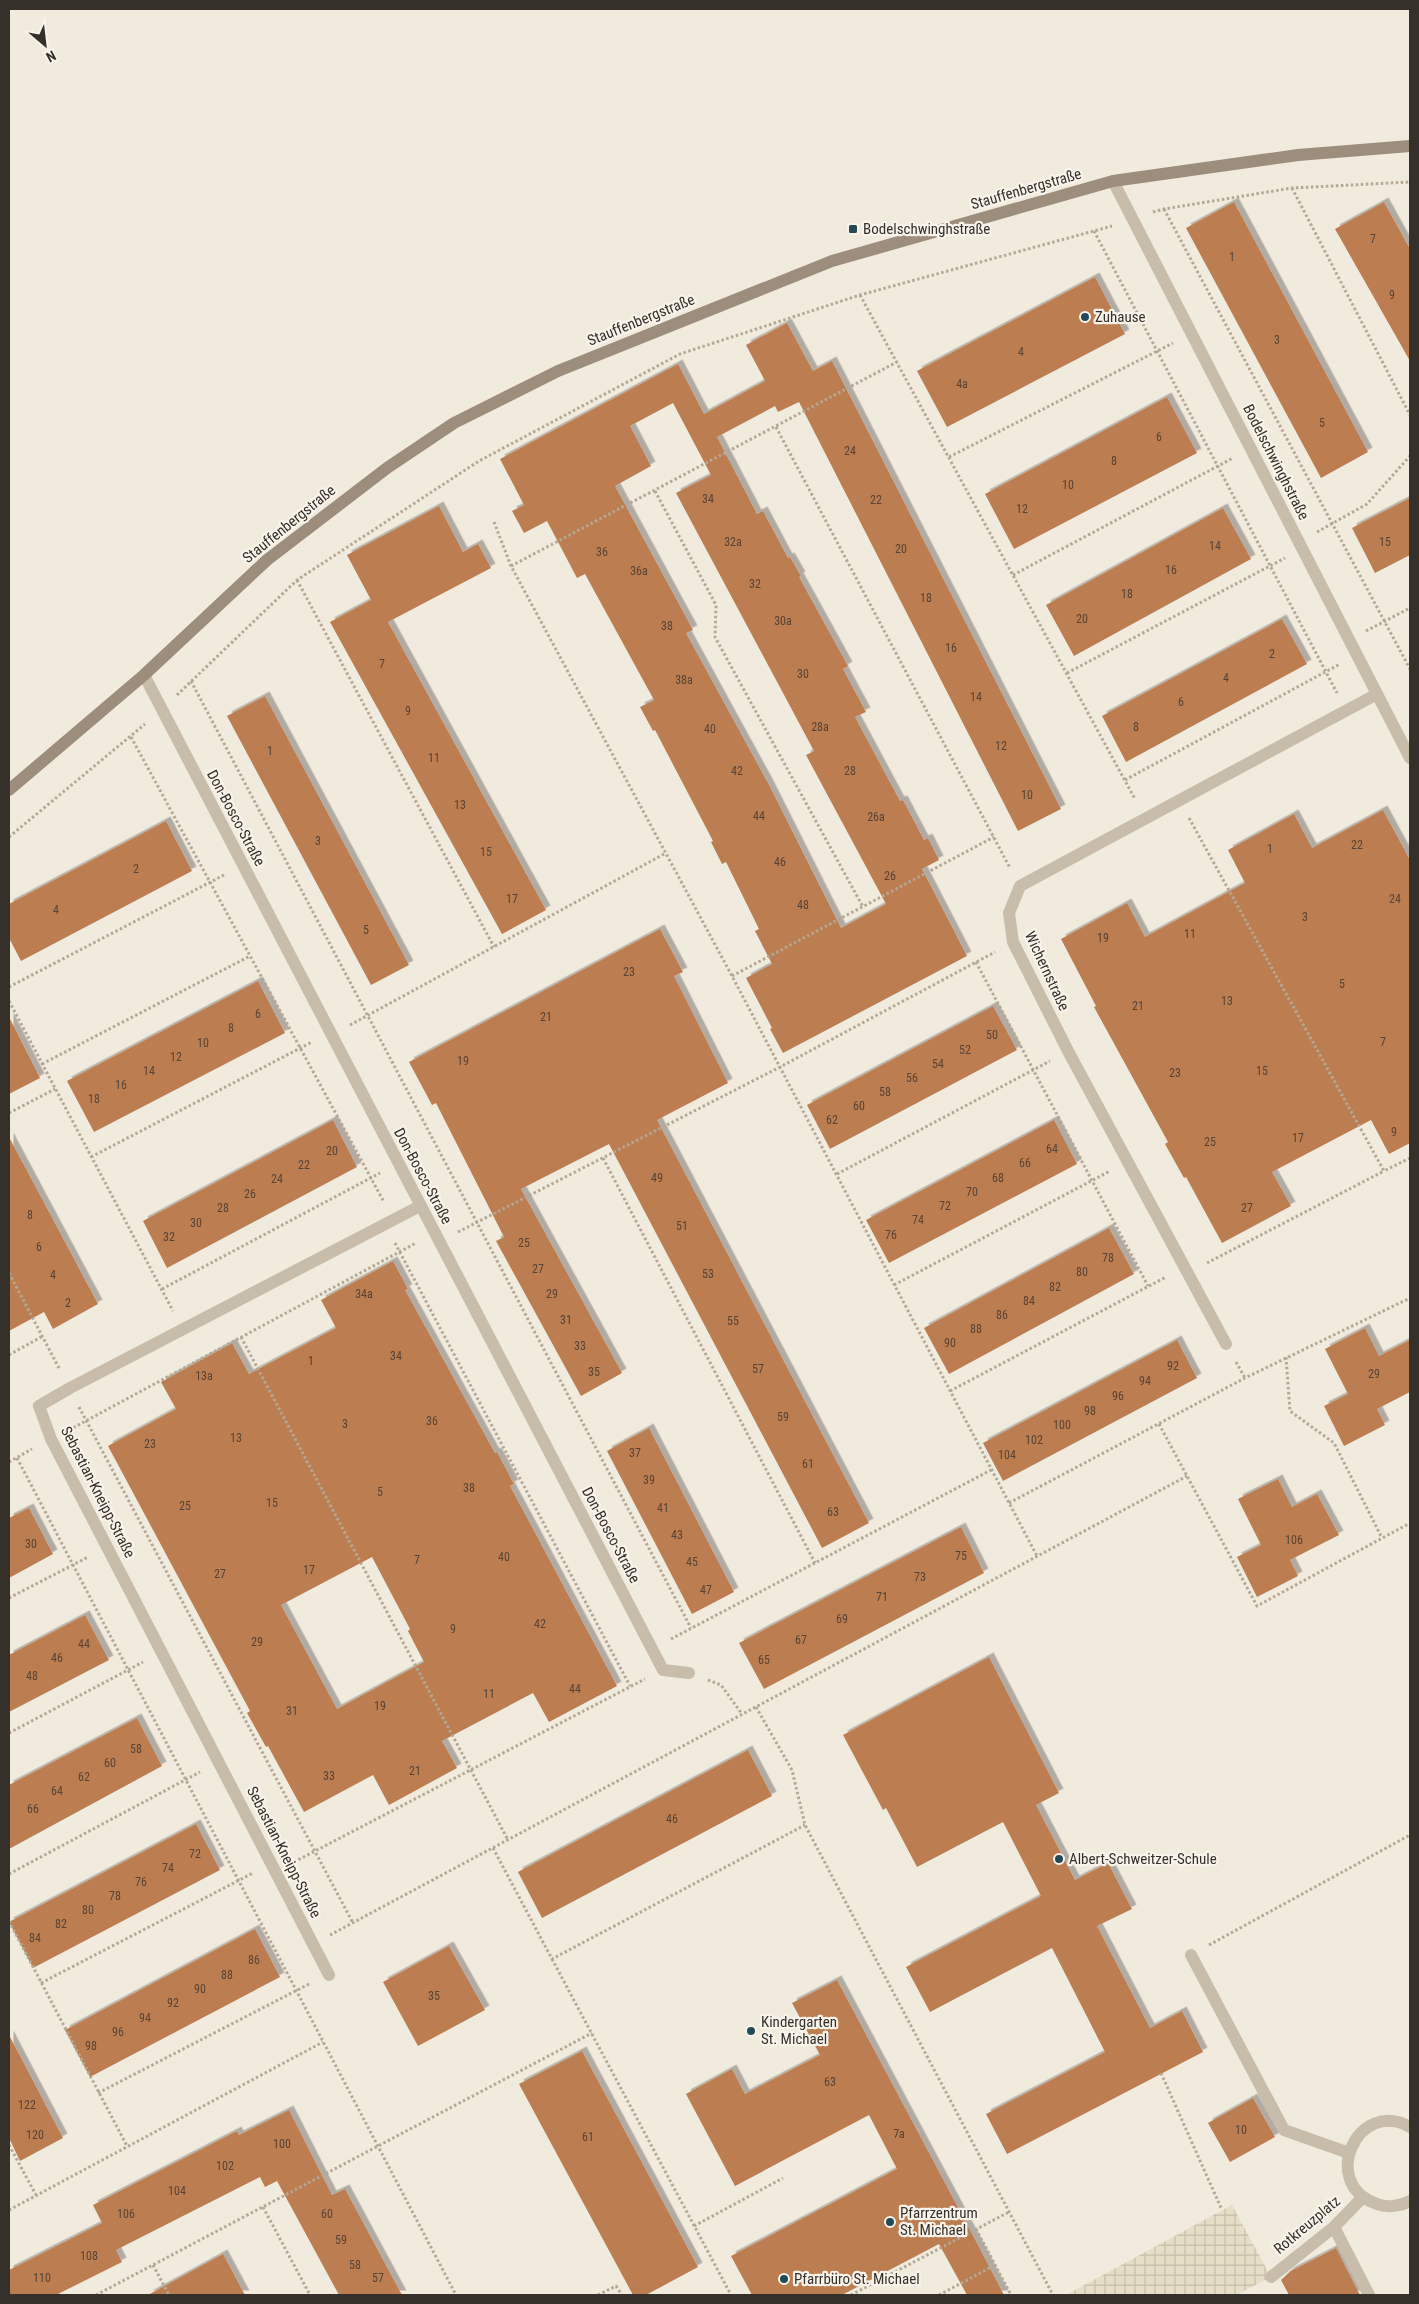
<svg xmlns="http://www.w3.org/2000/svg" width="1419" height="2304" font-family="'Roboto Condensed',sans-serif">
  <style>
    .plaza { fill: url(#plaza-grid) }
    .building { fill: #bc7d51; fill-rule: evenodd; filter: url(#shadow) }
    .lines { fill: none; stroke-linecap: round; stroke-linejoin: round }
    .path { stroke: #b4a895; stroke-width: 3; stroke-dasharray: 2.5 2.5; stroke-linecap: butt }
    .lane { stroke: #c8bdab; stroke-width: 12 }
    .street { stroke: #c8bdab; stroke-width: 12 }
    .secondary { stroke: #9c8d7d; stroke-width: 12 }
    .poi-dot { fill: #224955; stroke: #f9f4eb; stroke-width: 2 }
    .labels { text-anchor: middle; dominant-baseline: central; stroke-width: 4.5; stroke-linejoin: round; paint-order: stroke }
    .number-label { font-size: 12px; fill: #584334 }
    .street-label { font-size: 15px; fill: #36302a; stroke: #f9f4eb }
    .poi-label { font-size: 15px; fill: #36302a; stroke: #f9f4eb; text-anchor: start }
  </style>
  <defs>
    <pattern id="plaza-grid" width="8" height="8" patternUnits="userSpaceOnUse" patternTransform="scale(1.25)"><rect width="8" height="8" fill="#e7dec7"/><path d="M0 4h8M4 0v8" fill="none" stroke="#c7bfab"/></pattern>
    <filter id="shadow"><feDropShadow dx="4.5" dy="-4.5" stdDeviation="0" flood-color="#0004"/></filter>
  </defs>
  <rect width="100%" height="100%" fill="#f1ebde"/>
  <!-- plaza -->
  <path class="plaza" d="M1232,2205L1271,2277L1236,2295H1066Z"/>
  <!-- building -->
  <g class="building">
    <path d="M1234,202L1368,452L1321,478L1186,228Z"/>
    <path d="M1384,202L1410,249V361L1335,229Z"/>
    <path d="M1095,277L1125,334L947,427L917,371Z"/>
    <path d="M787,323L813,371L832,361L1061,809L1018,831L799,402L778,412L775,406L717,437L757,514L763,511L788,558L790,557L801,576L799,577L848,666L843,669L866,712L855,717L900,801L903,800L924,840L928,838L939,860L922,869L967,956L783,1053L770,1029L772,1028L746,978L772,964L755,931L759,929L726,862L722,864L711,842L713,841L678,774L655,730L653,731L640,707L654,700L585,574L577,578L547,521L524,533L512,511L524,505L500,459L678,364L704,414L765,381L746,345ZM673,403L711,475L676,493L814,751L806,755L886,904L841,928L768,783L686,633L693,630L615,486L651,466L630,426Z"/>
    <path d="M1167,397L1197,453L1014,549L985,494Z"/>
    <path d="M1410,498V555L1375,573L1352,528Z"/>
    <path d="M439,506L463,552L478,544L491,568L388,622L546,910L502,934L330,622L371,600L347,555Z"/>
    <path d="M1223,508L1251,559L1074,656L1046,605Z"/>
    <path d="M1282,619L1307,664L1126,762L1102,716Z"/>
    <path d="M265,696L409,965L371,985L227,716Z"/>
    <path d="M1383,810L1410,860V1143L1389,1154L1371,1120L1272,1172L1291,1206L1222,1243L1186,1177L1184,1178L1165,1144L1168,1142L1094,1007L1096,1006L1061,939L1127,903L1145,937L1245,883L1228,850L1294,814L1312,848Z"/>
    <path d="M166,821L192,871L21,961L9,938V904Z"/>
    <path d="M660,929L683,972L674,976L728,1083L657,1120L869,1523L822,1548L609,1144L521,1189L622,1373L581,1396L496,1241L504,1237L436,1103L432,1105L409,1062Z"/>
    <path d="M258,981L285,1033L94,1132L67,1081Z"/>
    <path d="M993,1006L1017,1050L830,1149L807,1105Z"/>
    <path d="M9,1017L40,1078L9,1094Z"/>
    <path d="M333,1120L357,1167L167,1268L143,1221Z"/>
    <path d="M1054,1120L1077,1164L889,1263L866,1220Z"/>
    <path d="M9,1137L98,1304L53,1329L44,1312L9,1331Z"/>
    <path d="M1109,1228L1134,1274L949,1374L924,1328Z"/>
    <path d="M393,1261L408,1289L405,1290L495,1453L497,1452L514,1484L510,1486L617,1686L549,1722L533,1693L442,1741L457,1768L389,1805L373,1775L304,1812L268,1746L266,1747L247,1713L250,1711L108,1446L176,1409L161,1382L232,1343L249,1374L336,1328L321,1300ZM372,1557L410,1629L408,1631L424,1662L337,1709L281,1605Z"/>
    <path d="M1365,1328L1379,1356L1410,1340V1392L1377,1409L1385,1425L1344,1446L1324,1406L1348,1394L1325,1349Z"/>
    <path d="M1177,1340L1197,1378L1003,1481L983,1443Z"/>
    <path d="M649,1428L734,1592L692,1614L607,1451Z"/>
    <path d="M1278,1479L1292,1507L1317,1494L1339,1535L1290,1560L1298,1576L1257,1597L1237,1557L1261,1545L1238,1499Z"/>
    <path d="M29,1508L53,1554L9,1578V1518Z"/>
    <path d="M961,1527L984,1573L764,1689L739,1643Z"/>
    <path d="M85,1615L109,1660L9,1712V1655Z"/>
    <path d="M989,1657L1059,1793L1036,1805L1075,1880L1108,1863L1132,1909L1097,1926L1150,2028L1182,2011L1203,2052L1007,2154L986,2114L1105,2052L1052,1948L930,2012L906,1967L1041,1896L1003,1822L917,1867L886,1808L883,1810L843,1735Z"/>
    <path d="M137,1718L162,1766L9,1849V1785Z"/>
    <path d="M748,1750L772,1796L542,1918L518,1872Z"/>
    <path d="M196,1824L220,1870L33,1968L9,1922Z"/>
    <path d="M255,1929L280,1977L90,2077L65,2030Z"/>
    <path d="M449,1946L485,2010L418,2046L383,1982Z"/>
    <path d="M837,1980L978,2245L1004,2295H967L939,2244L842,2295H752L731,2256L897,2169L869,2115L735,2186L686,2094L732,2069L745,2094L820,2055L792,2003Z"/>
    <path d="M9,2035L63,2138L20,2161L9,2138Z"/>
    <path d="M582,2051L698,2267L646,2295H633L519,2084Z"/>
    <path d="M1253,2098L1275,2137L1230,2162L1208,2123Z"/>
    <path d="M289,2110L332,2195L345,2189L402,2295H339L277,2181L265,2187L260,2177L116,2250L122,2262L56,2295H9V2270L102,2223L93,2205L237,2131L239,2135Z"/>
    <path d="M1336,2248L1360,2295H1289L1281,2280L1291,2271Z"/>
    <path d="M223,2254L245,2295H148Z"/>
  </g>
  <g class="lines">
    <!-- path -->
    <g class="path">
      <path d="M1292,188L1410,415"/>
      <path d="M1164,209L1410,669"/>
      <path d="M1153,212L1164,209L1292,188L1410,182"/>
      <path d="M1094,231L1337,693"/>
      <path d="M860,295L1135,799"/>
      <path d="M776,427L1010,868"/>
      <path d="M949,457L1173,343"/>
      <path d="M655,491L716,605L715,637L863,907"/>
      <path d="M494,522L511,566L732,976L1037,1556"/>
      <path d="M1317,532L1367,504L1410,456"/>
      <path d="M511,566L897,362"/>
      <path d="M1013,575L1233,458"/>
      <path d="M297,580L494,947"/>
      <path d="M1366,631L1410,608"/>
      <path d="M1067,673L1285,558"/>
      <path d="M191,681L691,1628"/>
      <path d="M177,695L297,580L479,461L680,354L860,295L1112,226"/>
      <path d="M131,737L384,1202"/>
      <path d="M1125,780L1340,664"/>
      <path d="M1189,818L1384,1171L1410,1158"/>
      <path d="M9,837L145,724"/>
      <path d="M976,962L1148,1286"/>
      <path d="M732,976L994,837"/>
      <path d="M9,987L224,875"/>
      <path d="M9,1001L173,1311"/>
      <path d="M350,1025L666,853"/>
      <path d="M42,1064L250,956"/>
      <path d="M9,1113L55,1089"/>
      <path d="M91,1157L312,1042"/>
      <path d="M603,1158L815,1563"/>
      <path d="M837,1174L1050,1061"/>
      <path d="M458,1232L780,1067L995,952"/>
      <path d="M395,1243L630,1686"/>
      <path d="M1207,1263L1384,1171"/>
      <path d="M9,1273L60,1370"/>
      <path d="M894,1285L1110,1171"/>
      <path d="M162,1289L380,1173"/>
      <path d="M241,1337L508,1840"/>
      <path d="M9,1355L43,1336"/>
      <path d="M1286,1357L1290,1411L1334,1443L1382,1538"/>
      <path d="M1236,1362L1245,1378"/>
      <path d="M950,1391L1166,1277"/>
      <path d="M79,1407L353,1923"/>
      <path d="M1159,1424L1257,1606L1410,1523"/>
      <path d="M69,1430L416,1243"/>
      <path d="M17,1458L456,2295"/>
      <path d="M9,1462L32,1449"/>
      <path d="M1009,1503L1245,1378L1410,1298"/>
      <path d="M9,1598L88,1557"/>
      <path d="M671,1639L991,1470"/>
      <path d="M708,1680L721,1685L742,1714"/>
      <path d="M756,1707L792,1770L805,1825L1053,2295"/>
      <path d="M9,1733L143,1662"/>
      <path d="M493,1848L552,1959L805,1825"/>
      <path d="M294,1862L645,1679"/>
      <path d="M9,1874L200,1772"/>
      <path d="M9,1921L127,2146"/>
      <path d="M330,1935L1187,1476"/>
      <path d="M1209,1945L1410,1835"/>
      <path d="M552,1959L731,2295"/>
      <path d="M41,1983L253,1873"/>
      <path d="M1161,2073L1222,2210"/>
      <path d="M98,2093L309,1984"/>
      <path d="M9,2145L36,2195"/>
      <path d="M263,2207L310,2295"/>
      <path d="M9,2210L323,2042"/>
      <path d="M694,2226L783,2178"/>
      <path d="M976,2229L1011,2295"/>
      <path d="M153,2265L169,2295"/>
      <path d="M96,2295L592,2033"/>
      <path d="M598,2295L616,2286L622,2295"/>
      <path d="M851,2295L1009,2212"/>
      <path d="M939,2295L995,2265"/>
    </g>
    <!-- lane -->
    <g class="lane">
      <path d="M1191,1955L1284,2130L1349,2153"/>
      <path d="M1271,2277L1334,2227L1363,2197"/>
    </g>
    <!-- street -->
    <g class="street">
      <path d="M1113,181L1410,758"/>
      <path d="M144,675L663,1670L689,1673"/>
      <path d="M1226,1344L1068,1051L1013,942L1009,913L1020,886L1377,694"/>
      <path d="M329,1975L51,1439L39,1406L70,1388L420,1206"/>
      <path d="M1410,2127C1358,2097 1318,2184 1377,2204C1387,2208 1401,2206 1410,2201"/>
      <path d="M1334,2227L1369,2295"/>
    </g>
    <!-- secondary -->
    <path class="secondary" d="M9,790L144,675L267,560L387,468L454,423L558,371L832,261L1113,181L1298,155L1410,146"/>
  </g>
  <!-- markers -->
  <g class="poi-dot">
    <rect x="848" y="224" width="10" height="10" rx="2.5"/>
    <circle cx="1085" cy="317" r="5"/>
    <circle cx="1059" cy="1859" r="5"/>
    <circle cx="751" cy="2031" r="5"/>
    <circle cx="890" cy="2222" r="5"/>
    <circle cx="784" cy="2279" r="5"/>
  </g>
  <g class="labels">
    <!-- number labels -->
    <g class="number-label">
      <text x="1373" y="239">7</text>
      <text x="1232" y="257">1</text>
      <text x="1392" y="295">9</text>
      <text x="1277" y="340">3</text>
      <text x="1021" y="352">4</text>
      <text x="962" y="384">4a</text>
      <text x="1322" y="423">5</text>
      <text x="1159" y="437">6</text>
      <text x="850" y="451">24</text>
      <text x="1114" y="461">8</text>
      <text x="1068" y="485">10</text>
      <text x="708" y="499">34</text>
      <text x="876" y="500">22</text>
      <text x="1022" y="509">12</text>
      <text x="733" y="542">32a</text>
      <text x="1385" y="542">15</text>
      <text x="1215" y="546">14</text>
      <text x="901" y="549">20</text>
      <text x="602" y="552">36</text>
      <text x="1171" y="570">16</text>
      <text x="639" y="571">36a</text>
      <text x="755" y="584">32</text>
      <text x="1127" y="594">18</text>
      <text x="926" y="598">18</text>
      <text x="1082" y="619">20</text>
      <text x="783" y="621">30a</text>
      <text x="667" y="626">38</text>
      <text x="951" y="648">16</text>
      <text x="1272" y="654">2</text>
      <text x="382" y="664">7</text>
      <text x="803" y="674">30</text>
      <text x="1226" y="678">4</text>
      <text x="684" y="680">38a</text>
      <text x="976" y="697">14</text>
      <text x="1181" y="702">6</text>
      <text x="408" y="711">9</text>
      <text x="820" y="727">28a</text>
      <text x="1136" y="727">8</text>
      <text x="710" y="729">40</text>
      <text x="1001" y="746">12</text>
      <text x="270" y="751">1</text>
      <text x="434" y="758">11</text>
      <text x="737" y="771">42</text>
      <text x="850" y="771">28</text>
      <text x="1027" y="795">10</text>
      <text x="460" y="805">13</text>
      <text x="759" y="816">44</text>
      <text x="876" y="817">26a</text>
      <text x="318" y="841">3</text>
      <text x="1357" y="845">22</text>
      <text x="1270" y="849">1</text>
      <text x="486" y="852">15</text>
      <text x="780" y="862">46</text>
      <text x="136" y="869">2</text>
      <text x="890" y="876">26</text>
      <text x="512" y="899">17</text>
      <text x="1395" y="899">24</text>
      <text x="803" y="905">48</text>
      <text x="56" y="910">4</text>
      <text x="1305" y="917">3</text>
      <text x="366" y="930">5</text>
      <text x="1190" y="934">11</text>
      <text x="1103" y="938">19</text>
      <text x="629" y="972">23</text>
      <text x="1342" y="984">5</text>
      <text x="1227" y="1001">13</text>
      <text x="1138" y="1006">21</text>
      <text x="258" y="1014">6</text>
      <text x="546" y="1017">21</text>
      <text x="231" y="1028">8</text>
      <text x="992" y="1035">50</text>
      <text x="1383" y="1042">7</text>
      <text x="203" y="1043">10</text>
      <text x="965" y="1050">52</text>
      <text x="176" y="1057">12</text>
      <text x="463" y="1061">19</text>
      <text x="938" y="1064">54</text>
      <text x="149" y="1071">14</text>
      <text x="1262" y="1071">15</text>
      <text x="1175" y="1073">23</text>
      <text x="912" y="1078">56</text>
      <text x="121" y="1085">16</text>
      <text x="885" y="1092">58</text>
      <text x="94" y="1099">18</text>
      <text x="859" y="1106">60</text>
      <text x="832" y="1120">62</text>
      <text x="1394" y="1132">9</text>
      <text x="1298" y="1138">17</text>
      <text x="1210" y="1142">25</text>
      <text x="1052" y="1149">64</text>
      <text x="332" y="1151">20</text>
      <text x="1025" y="1163">66</text>
      <text x="304" y="1165">22</text>
      <text x="657" y="1178">49</text>
      <text x="998" y="1178">68</text>
      <text x="277" y="1179">24</text>
      <text x="972" y="1192">70</text>
      <text x="250" y="1194">26</text>
      <text x="945" y="1206">72</text>
      <text x="223" y="1208">28</text>
      <text x="1247" y="1208">27</text>
      <text x="30" y="1215">8</text>
      <text x="918" y="1220">74</text>
      <text x="196" y="1223">30</text>
      <text x="682" y="1226">51</text>
      <text x="891" y="1235">76</text>
      <text x="169" y="1237">32</text>
      <text x="524" y="1243">25</text>
      <text x="39" y="1247">6</text>
      <text x="1108" y="1258">78</text>
      <text x="538" y="1269">27</text>
      <text x="1082" y="1272">80</text>
      <text x="708" y="1274">53</text>
      <text x="53" y="1275">4</text>
      <text x="1055" y="1287">82</text>
      <text x="364" y="1294">34a</text>
      <text x="552" y="1294">29</text>
      <text x="1029" y="1301">84</text>
      <text x="68" y="1303">2</text>
      <text x="1002" y="1315">86</text>
      <text x="566" y="1320">31</text>
      <text x="733" y="1321">55</text>
      <text x="976" y="1329">88</text>
      <text x="950" y="1343">90</text>
      <text x="580" y="1346">33</text>
      <text x="396" y="1356">34</text>
      <text x="311" y="1361">1</text>
      <text x="1173" y="1366">92</text>
      <text x="758" y="1369">57</text>
      <text x="594" y="1372">35</text>
      <text x="1374" y="1374">29</text>
      <text x="204" y="1376">13a</text>
      <text x="1145" y="1381">94</text>
      <text x="1118" y="1396">96</text>
      <text x="1090" y="1411">98</text>
      <text x="783" y="1417">59</text>
      <text x="432" y="1421">36</text>
      <text x="345" y="1424">3</text>
      <text x="1062" y="1425">100</text>
      <text x="236" y="1438">13</text>
      <text x="1034" y="1440">102</text>
      <text x="150" y="1444">23</text>
      <text x="635" y="1453">37</text>
      <text x="1007" y="1455">104</text>
      <text x="808" y="1464">61</text>
      <text x="649" y="1480">39</text>
      <text x="469" y="1488">38</text>
      <text x="380" y="1492">5</text>
      <text x="272" y="1503">15</text>
      <text x="185" y="1506">25</text>
      <text x="663" y="1508">41</text>
      <text x="833" y="1512">63</text>
      <text x="677" y="1535">43</text>
      <text x="1294" y="1540">106</text>
      <text x="31" y="1544">30</text>
      <text x="961" y="1556">75</text>
      <text x="504" y="1557">40</text>
      <text x="417" y="1560">7</text>
      <text x="692" y="1562">45</text>
      <text x="309" y="1570">17</text>
      <text x="220" y="1574">27</text>
      <text x="920" y="1577">73</text>
      <text x="706" y="1590">47</text>
      <text x="882" y="1597">71</text>
      <text x="842" y="1619">69</text>
      <text x="540" y="1624">42</text>
      <text x="453" y="1629">9</text>
      <text x="801" y="1640">67</text>
      <text x="257" y="1642">29</text>
      <text x="84" y="1644">44</text>
      <text x="57" y="1658">46</text>
      <text x="764" y="1660">65</text>
      <text x="32" y="1676">48</text>
      <text x="575" y="1689">44</text>
      <text x="489" y="1694">11</text>
      <text x="380" y="1706">19</text>
      <text x="292" y="1711">31</text>
      <text x="136" y="1749">58</text>
      <text x="110" y="1763">60</text>
      <text x="415" y="1771">21</text>
      <text x="329" y="1776">33</text>
      <text x="84" y="1777">62</text>
      <text x="57" y="1791">64</text>
      <text x="33" y="1809">66</text>
      <text x="672" y="1819">46</text>
      <text x="195" y="1854">72</text>
      <text x="168" y="1868">74</text>
      <text x="141" y="1882">76</text>
      <text x="115" y="1896">78</text>
      <text x="88" y="1910">80</text>
      <text x="61" y="1924">82</text>
      <text x="35" y="1938">84</text>
      <text x="254" y="1960">86</text>
      <text x="227" y="1975">88</text>
      <text x="200" y="1989">90</text>
      <text x="434" y="1996">35</text>
      <text x="173" y="2003">92</text>
      <text x="145" y="2018">94</text>
      <text x="118" y="2032">96</text>
      <text x="91" y="2046">98</text>
      <text x="830" y="2082">63</text>
      <text x="27" y="2105">122</text>
      <text x="1241" y="2130">10</text>
      <text x="899" y="2134">7a</text>
      <text x="35" y="2135">120</text>
      <text x="588" y="2137">61</text>
      <text x="282" y="2144">100</text>
      <text x="225" y="2166">102</text>
      <text x="177" y="2191">104</text>
      <text x="126" y="2214">106</text>
      <text x="327" y="2214">60</text>
      <text x="341" y="2240">59</text>
      <text x="89" y="2256">108</text>
      <text x="355" y="2265">58</text>
      <text x="42" y="2278">110</text>
      <text x="378" y="2278">57</text>
    </g>
    <!-- street labels -->
    <g class="street-label">
      <text transform="translate(1026 189) rotate(-16)">Stauffenbergstraße</text>
      <text transform="translate(641 320) rotate(-22)">Stauffenbergstraße</text>
      <text transform="translate(1276 462) rotate(63)">Bodelschwinghstraße</text>
      <text transform="translate(289 524) rotate(-39)">Stauffenbergstraße</text>
      <text transform="translate(236 818) rotate(62)">Don-Bosco-Straße</text>
      <text transform="translate(1047 971) rotate(65)">Wichernstraße</text>
      <text transform="translate(423 1176) rotate(62)">Don-Bosco-Straße</text>
      <text transform="translate(98 1492) rotate(63)">Sebastian-Kneipp-Straße</text>
      <text transform="translate(611 1535) rotate(62)">Don-Bosco-Straße</text>
      <text transform="translate(284 1852) rotate(63)">Sebastian-Kneipp-Straße</text>
      <text transform="translate(1307 2225) rotate(-40)">Rotkreuzplatz</text>
    </g>
    <!-- poi labels -->
    <g class="poi-label">
      <text x="863" y="229">Bodelschwinghstraße</text>
      <text x="1095" y="317">Zuhause</text>
      <text x="1069" y="1859">Albert-Schweitzer-Schule</text>
      <text x="761" y="2022">Kindergarten<tspan x="761" dy="17">St. Michael</tspan></text>
      <text x="900" y="2213">Pfarrzentrum<tspan x="900" dy="17">St. Michael</tspan></text>
      <text x="794" y="2279">Pfarrbüro St. Michael</text>
    </g>
  </g>
  <!-- border -->
  <rect width="1419" height="2304" fill="none" stroke="#36302a" stroke-width="20"/>
  <!-- north arrow -->
  <g transform="translate(45 45) rotate(152)" stroke="#f9f4eb" stroke-width="4" paint-order="stroke">
  <path d="M0-4L9 19L0 12L-9 19Z" fill="#36302a"/>
  <text y="-8" font-size="14" font-weight="bold" text-anchor="middle" fill="#36302a">N</text>
  </g>
</svg>
